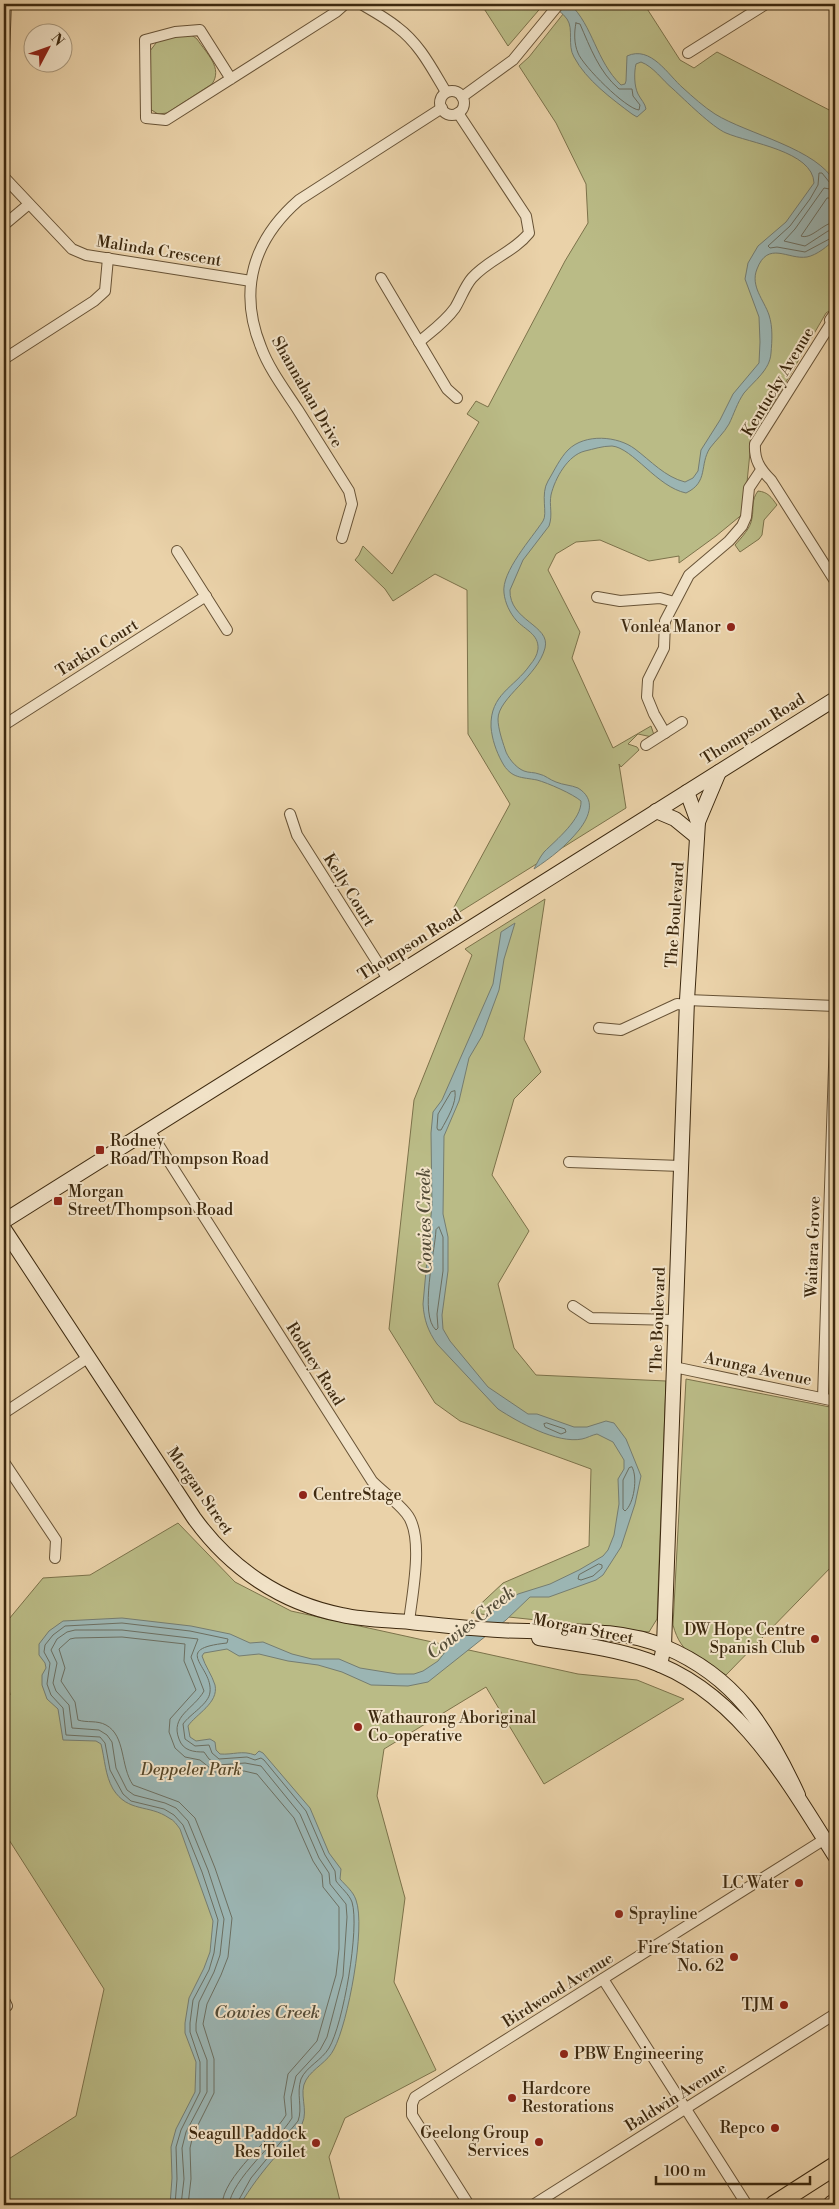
<svg xmlns="http://www.w3.org/2000/svg" width="839" height="2209" font-family="'Libre Bodoni',serif">
  <style>
    .green { fill: #babb86; stroke: #7c724a }
    .water { fill: #9bb5b3; stroke: #757d71 }
    .lines { fill: none; stroke-linecap: round; stroke-linejoin: round }
    .shore { stroke: #6c6f61; stroke-width: 1 }
    .street-casing { stroke: #685336; stroke-width: 12 }
    .secondary-casing { stroke: #3d290f; stroke-width: 16 }
    .highway-casing { stroke: #3d290f; stroke-width: 20 }
    .street { stroke: #f1e2c7; stroke-width: 10 }
    .secondary { stroke: #f1e2c7; stroke-width: 14 }
    .highway { stroke: #ead2a9; stroke-width: 18 }
    .poi-dot { fill: #8f2418; stroke: #f1e2c7; stroke-width: 2 }
    .labels { text-anchor: middle; dominant-baseline: central; stroke-width: 4; stroke-linejoin: round; paint-order: stroke }
    .street-label { font-size: 16px; fill: #3d290f; stroke: #f1e2c7 }
    .poi-label { font-size: 16px; fill: #3d290f; stroke: #f1e2c7; text-anchor: end }
    .park-label { font-size: 16px; font-style: italic; fill: #564627; stroke: #f1e2c7 }
    .water-label { font-size: 18px; font-style: italic; fill: #544c38; stroke: #f1e2c7 }
  </style>
  <rect width="100%" height="100%" fill="#ead2a9"/>
  <filter id="stains"><feTurbulence type="fractalNoise" baseFrequency=".004" numOctaves="4"/><feColorMatrix values="0 0 0 0 .2 0 0 0 0 .09 0 0 0 0 .02 0 0 0 .5 -.17"/></filter>
  <radialGradient id="worn" r=".72"><stop offset=".6" stop-color="#630" stop-opacity="0"/><stop offset="1" stop-color="#630" stop-opacity=".3"/></radialGradient>
  <!-- green -->
  <g class="green">
    <path d="M481,4H544L508,46Z"/>
    <path d="M571,4H644L680,60L694,68L717,52L835,113V307L826,313L751,442L744,513L716,536L679,563V556L649,561L600,540L576,542L556,554L548,570L580,632L572,658L613,748L651,726L654,735L652,737L638,734L628,744L637,747L639,750L621,767L619,764L626,808L458,913L453,909L510,804L468,734L467,590L435,574L393,601L385,589L355,560L359,555L363,546L392,574L479,422L467,414L476,401L488,407L565,261L588,223L586,184L556,123L519,66L529,57Z"/>
    <path d="M186,34L193,36L197,39C207,54 223,68 212,84L167,113L158,114L150,109V51L159,39Z"/>
    <path d="M758,491C768,492 771,497 777,505L764,520L762,535L759,539L740,552L735,545C741,538 751,528 752,518C754,508 751,500 758,491Z"/>
    <path d="M545,899L524,1039L541,1072L514,1099L492,1175L529,1231L498,1284L514,1348L536,1375L666,1381L657,1619L649,1632L471,1613L503,1583L589,1546L591,1469L460,1421L435,1403L389,1329L414,1100L472,955L465,949Z"/>
    <path d="M686,1379L835,1408V1563L726,1675C701,1660 681,1656 673,1625Z"/>
    <path d="M178,1523L235,1582L291,1611L578,1674L637,1680L684,1699L544,1784L486,1687L384,1749L377,1796L405,1898L394,1982L436,2070L345,2118L329,2157L341,2205H4V2162L76,2116L104,1989L4,1832V1700L10,1695L4,1655V1625L43,1578L90,1575Z"/>
  </g>
  <!-- water -->
  <g class="water">
    <path d="M550,4H570C593,26 596,61 621,85L625,84L626,81L627,56C651,45 668,75 683,88C693,97 704,107 715,114C747,134 819,149 835,183V239C828,246 817,255 807,257C788,260 768,240 757,269C750,286 764,300 769,315C773,327 772,341 771,353C770,370 754,381 744,393C737,403 734,414 729,424C724,433 716,440 710,448C699,465 709,482 686,493C657,487 633,448 612,446C602,446 594,449 585,451C568,455 555,478 551,495C549,505 553,515 549,526L523,560L510,590C509,621 551,625 545,648C538,676 498,698 498,719C498,728 502,740 505,749C507,757 516,768 524,771C529,773 534,772 539,774C545,775 550,780 556,782C563,785 571,785 578,788C596,799 590,816 579,830C566,846 552,857 534,869C537,863 540,857 544,852C556,840 582,819 581,801C573,794 548,783 537,780C522,777 511,779 502,762C496,751 492,739 491,727C490,694 514,688 530,665C534,660 537,656 538,649C539,634 525,630 516,620C510,613 505,603 504,593C501,572 532,538 543,521C548,514 540,494 548,481C554,471 560,458 568,450C585,433 618,436 635,449C651,461 665,477 685,482L693,478L698,471L701,450L720,420L733,394L759,363L760,342L759,317L745,279L748,263L758,246L786,222L814,183C813,151 749,143 726,133C712,127 685,100 673,89C662,80 654,67 641,62L636,64C634,72 634,86 638,94C641,100 645,103 646,109L637,117L632,114C612,99 586,80 574,57C567,45 574,29 567,19C563,13 555,8 550,4Z"/>
    <path d="M515,923L504,959L499,990L482,1036L469,1058L459,1101L444,1136L443,1214L448,1237V1271L442,1315L443,1329L450,1341L488,1387L528,1414H537L574,1427H587L606,1421L614,1423L626,1439L641,1476L635,1504L621,1547L603,1575L596,1580L549,1597H530L506,1620L428,1682L408,1686L371,1685L342,1672L318,1665L288,1661L259,1654L239,1656L227,1649L204,1653L202,1656C205,1666 212,1675 215,1685C219,1703 196,1714 188,1726L190,1737L196,1741L210,1739L215,1742L216,1750L220,1754C233,1755 242,1750 255,1755L259,1751L263,1753L310,1808L329,1853L341,1869L340,1879C346,1886 353,1891 356,1900C366,1927 348,2023 334,2049C328,2062 313,2068 306,2080C298,2093 309,2110 302,2124C296,2136 284,2146 276,2156C262,2172 250,2188 240,2205H170L172,2178L171,2147L176,2129L195,2092L196,2062L185,2033V2023L189,1998L204,1968L210,1952L213,1921L180,1829C177,1825 174,1820 169,1818C149,1804 128,1813 113,1789C105,1775 105,1760 101,1744L96,1741L63,1740L58,1709L47,1699L42,1685V1675L46,1668L45,1663L39,1655V1644L49,1631L63,1621L122,1618L191,1626L230,1634L250,1643L263,1642L292,1654L312,1659H339L360,1668L397,1674H414L423,1671L438,1661L449,1647L491,1612L518,1594L550,1584L579,1570L603,1556L608,1550L614,1535L619,1504L618,1479L624,1469V1460L613,1442L597,1434C592,1435 587,1438 582,1439C557,1444 518,1422 498,1409L437,1344C428,1331 424,1320 423,1304L432,1205L431,1133L433,1112L442,1100L493,984L501,932Z"/>
  </g>
  <g class="lines">
    <!-- shore -->
    <g class="shore">
      <path d="M576,23L580,24C590,47 599,72 619,89H632L633,96L640,105L639,110C626,109 583,66 578,53C574,44 574,32 576,23Z"/>
      <path d="M835,184L830,183L822,173H819L818,185L810,199L790,226L768,246L770,248L777,247L805,252L835,236"/>
      <path d="M835,190L824,188L795,229L784,241L805,246L828,231L835,230"/>
      <path d="M835,198H827L801,236C811,240 823,223 835,222"/>
      <path d="M455,1091C457,1103 447,1119 441,1130H438L437,1128L438,1114L451,1092Z"/>
      <path d="M439,1227L443,1237V1271L437,1314L438,1328L436,1330C419,1315 435,1252 436,1230Z"/>
      <path d="M547,1423L565,1429L566,1432L561,1434L545,1427L544,1424Z"/>
      <path d="M632,1467C638,1477 634,1504 625,1511L623,1509V1480L629,1468Z"/>
      <path d="M599,1564L602,1565V1568L593,1576L581,1580L578,1579L579,1575Z"/>
      <path d="M175,2205L177,2179L176,2147L181,2130L200,2092V2062L190,2032V2023L193,2000L209,1970L214,1953L218,1920L202,1872L183,1825L174,1815L164,1809L131,1801L123,1794L110,1770L105,1743L100,1737L66,1735L63,1708L51,1695L47,1684L50,1663L44,1652L45,1645L53,1635L65,1626L122,1623L190,1631L228,1639L227,1643C170,1649 213,1666 210,1692C209,1704 190,1714 183,1724L185,1739L195,1746L209,1745L212,1753L219,1759L247,1757L255,1760L261,1758L264,1760L306,1811L325,1855L335,1871L336,1881C341,1888 349,1894 352,1902C360,1928 343,2025 329,2048C322,2060 306,2067 301,2079C296,2094 303,2108 298,2121L251,2178L236,2205"/>
      <path d="M181,2205L184,2179L182,2148L186,2132L207,2092V2060L196,2031V2024L199,2002L214,1972L220,1955L224,1919L208,1870L188,1821L176,1808L165,1803L134,1795L127,1790L116,1768L112,1742L107,1735L99,1730L72,1728L69,1705L56,1691L53,1683L57,1663L51,1650L57,1639L67,1632L75,1630H122L198,1639L191,1657L204,1691C194,1709 170,1716 179,1739C183,1751 194,1752 204,1752L209,1759L218,1765L245,1763L261,1766L300,1814L319,1858L329,1873L330,1884L346,1904L347,1917L343,1976L327,2037L320,2050L296,2076L291,2097L292,2118C278,2141 231,2180 229,2205"/>
      <path d="M188,2205L191,2179L190,2148L193,2135L214,2093V2059L203,2024L207,2004L221,1975L228,1957L232,1918L215,1868L195,1818L179,1802L133,1785C120,1766 126,1736 106,1725C97,1720 87,1723 78,1720L75,1702L61,1681L65,1668L59,1649L70,1639L75,1638L122,1637L185,1644L184,1661L196,1690L170,1719L169,1732L175,1748L185,1757L200,1760L215,1772L227,1773L244,1771L257,1774L294,1818L313,1861L322,1875L323,1887L339,1907V1949L336,1975L317,2041L288,2074L284,2097L286,2115C271,2140 223,2176 222,2205"/>
    </g>
    <!-- street casing -->
    <g class="street-casing">
      <g id="street">
        <path d="M361,4C373,11 386,18 397,27C420,44 432,69 446,92"/>
        <path d="M4,53L6,4"/>
        <path d="M688,53L766,4"/>
        <path d="M231,79L200,30L175,32L145,40L146,118L166,120L336,12L345,4"/>
        <circle cx="452" cy="103" r="12"/>
        <path d="M462,97L513,60L559,4"/>
        <path d="M4,177L72,249L86,255L251,281"/>
        <path d="M4,225L29,204"/>
        <path d="M381,278L447,389L457,398"/>
        <path d="M830,325L755,444C754,460 760,469 771,480L835,581"/>
        <path d="M833,328L830,320L835,313"/>
        <path d="M419,342C432,331 445,322 455,308C461,298 465,286 472,278C489,259 514,252 529,233L526,216L458,113"/>
        <path d="M4,359L94,301L105,291L108,258"/>
        <path d="M342,538L352,504L349,491C332,464 315,437 298,410C285,390 269,369 261,347C238,290 253,240 299,200L442,108"/>
        <path d="M177,551L227,630"/>
        <path d="M597,597L620,601L660,598L674,602"/>
        <path d="M4,725L206,596"/>
        <path d="M665,733L654,714L647,697L648,680L664,648L665,621L689,575L729,541L742,526L746,517L749,488L761,470"/>
        <path d="M646,745L682,722"/>
        <path d="M290,814L297,835L388,979"/>
        <path d="M687,1000L835,1006"/>
        <path d="M599,1028L621,1030L677,1004L687,1005"/>
        <path d="M149,1130L372,1481C383,1492 396,1501 406,1513C425,1535 412,1594 409,1622"/>
        <path d="M569,1162L681,1166"/>
        <path d="M573,1306L591,1318L675,1320"/>
        <path d="M674,1367L835,1401"/>
        <path d="M823,1398L835,1037"/>
        <path d="M4,1413L89,1357"/>
        <path d="M4,1462L56,1540L55,1558"/>
        <path d="M603,1979L747,2205"/>
        <path d="M4,2000L7,2006"/>
        <path d="M469,2205L412,2115V2104L415,2097L825,1839"/>
        <path d="M533,2205L835,2014"/>
      </g>
    </g>
    <!-- secondary casing -->
    <g class="secondary-casing">
      <g id="secondary">
        <path d="M656,811L675,819L697,837"/>
        <path d="M698,822L719,772"/>
        <path d="M4,1221L835,699"/>
        <path d="M4,1229L194,1518C230,1568 281,1603 342,1615C364,1620 387,1620 410,1622C449,1626 487,1631 527,1631C572,1632 622,1628 665,1647C736,1677 767,1728 798,1795"/>
        <path d="M539,1638C575,1644 612,1648 647,1660C737,1690 787,1780 835,1856"/>
        <path d="M660,1665L664,1646L687,1000L698,822L687,792"/>
      </g>
    </g>
    <!-- highway casing -->
    <g class="highway-casing">
      <g id="highway">
        <path d="M774,2205L835,2166"/>
        <path d="M832,2205L835,2203"/>
      </g>
    </g>
    <!-- street -->
    <use href="#street" class="street"/>
    <!-- secondary -->
    <use href="#secondary" class="secondary"/>
    <!-- highway -->
    <use href="#highway" class="highway"/>
  </g>
  <!-- markers -->
  <g class="poi-dot">
    <circle cx="731" cy="627" r="5"/>
    <rect x="95" y="1145" width="10" height="10" rx="2.5"/>
    <rect x="53" y="1196" width="10" height="10" rx="2.5"/>
    <circle cx="303" cy="1495" r="5"/>
    <circle cx="815" cy="1639" r="5"/>
    <circle cx="358" cy="1727" r="5"/>
    <circle cx="799" cy="1883" r="5"/>
    <circle cx="619" cy="1914" r="5"/>
    <circle cx="734" cy="1957" r="5"/>
    <circle cx="784" cy="2005" r="5"/>
    <circle cx="564" cy="2054" r="5"/>
    <circle cx="512" cy="2098" r="5"/>
    <circle cx="775" cy="2128" r="5"/>
    <circle cx="539" cy="2142" r="5"/>
    <circle cx="316" cy="2143" r="5"/>
  </g>
  <g class="labels">
    <!-- street labels -->
    <g class="street-label">
      <text transform="translate(159 251) rotate(9)">Malinda Crescent</text>
      <text transform="translate(778 382) rotate(-59)">Kentucky Avenue</text>
      <text transform="translate(307 392) rotate(60)">Shannahan Drive</text>
      <text transform="translate(97 648) rotate(-32)">Tarkin Court</text>
      <text transform="translate(753 729) rotate(-32)">Thompson Road</text>
      <text transform="translate(349 890) rotate(58)">Kelly Court</text>
      <text transform="translate(675 915) rotate(-86)">The Boulevard</text>
      <text transform="translate(410 945) rotate(-32)">Thompson Road</text>
      <text transform="translate(813 1247) rotate(-88)">Waitara Grove</text>
      <text transform="translate(658 1320) rotate(-88)">The Boulevard</text>
      <text transform="translate(315 1364) rotate(58)">Rodney Road</text>
      <text transform="translate(758 1369) rotate(12)">Arunga Avenue</text>
      <text transform="translate(200 1491) rotate(55)">Morgan Street</text>
      <text transform="translate(583 1629) rotate(11)">Morgan Street</text>
      <text transform="translate(558 1990) rotate(-32)">Birdwood Avenue</text>
      <text transform="translate(676 2097) rotate(-32)">Baldwin Avenue</text>
    </g>
    <!-- poi labels -->
    <g class="poi-label">
      <text x="721" y="627">Vonlea Manor</text>
      <text x="110" y="1141" text-anchor="start">Rodney<tspan x="110" dy="18">Road/Thompson Road</tspan></text>
      <text x="68" y="1192" text-anchor="start">Morgan<tspan x="68" dy="18">Street/Thompson Road</tspan></text>
      <text x="313" y="1495" text-anchor="start">CentreStage</text>
      <text x="805" y="1630">DW Hope Centre<tspan x="805" dy="18">Spanish Club</tspan></text>
      <text x="368" y="1718" text-anchor="start">Wathaurong Aboriginal<tspan x="368" dy="18">Co-operative</tspan></text>
      <text x="789" y="1883">LC Water</text>
      <text x="629" y="1914" text-anchor="start">Sprayline</text>
      <text x="724" y="1948">Fire Station<tspan x="724" dy="18">No. 62</tspan></text>
      <text x="774" y="2005">TJM</text>
      <text x="574" y="2054" text-anchor="start">PBW Engineering</text>
      <text x="522" y="2089" text-anchor="start">Hardcore<tspan x="522" dy="18">Restorations</tspan></text>
      <text x="765" y="2128">Repco</text>
      <text x="529" y="2133">Geelong Group<tspan x="529" dy="18">Services</tspan></text>
      <text x="306" y="2134">Seagull Paddock<tspan x="306" dy="18">Res Toilet</tspan></text>
    </g>
    <!-- park labels -->
    <g class="park-label">
      <text x="191" y="1770">Deppeler Park</text>
    </g>
    <!-- water labels -->
    <g class="water-label">
      <text transform="translate(425 1221) rotate(-91)">Cowies Creek</text>
      <text transform="translate(471 1623) rotate(-38)">Cowies Creek</text>
      <text x="267" y="2012">Cowies Creek</text>
    </g>
  </g>
  <!-- margin -->
  <rect width="839" height="2209" fill="none" stroke="#ead2a9" stroke-width="20"/>
  <rect x="5" y="5" width="829" height="2199" fill="none" stroke="#3d290f" stroke-width="2.5"/>
  <rect x="10" y="10" width="819" height="2189" fill="none" stroke="#3d290f"/>
  <!-- north arrow -->
  <g transform="translate(48 48) rotate(49)"><circle r="24" fill="#f1e2c7" stroke="#a9987d"/>
  <path d="M0-4L9 19L0 12L-9 19Z" fill="#8f2418"/>
  <text y="-8" font-size="14" font-weight="bold" text-anchor="middle" fill="#3d290f">N</text>
  </g>
  <!-- scale -->
  <path d="M656 2176v8h154v-8" fill="none" stroke="#3d290f" stroke-width="2.5"/>
  <text x="664" y="2176" font-size="15" fill="#3d290f" stroke="#f1e2c7" stroke-width="4" paint-order="stroke">100 m</text>
  <rect width="100%" height="100%" filter="url(#stains)"/>
  <rect width="100%" height="100%" fill="url(#worn)"/>
</svg>
